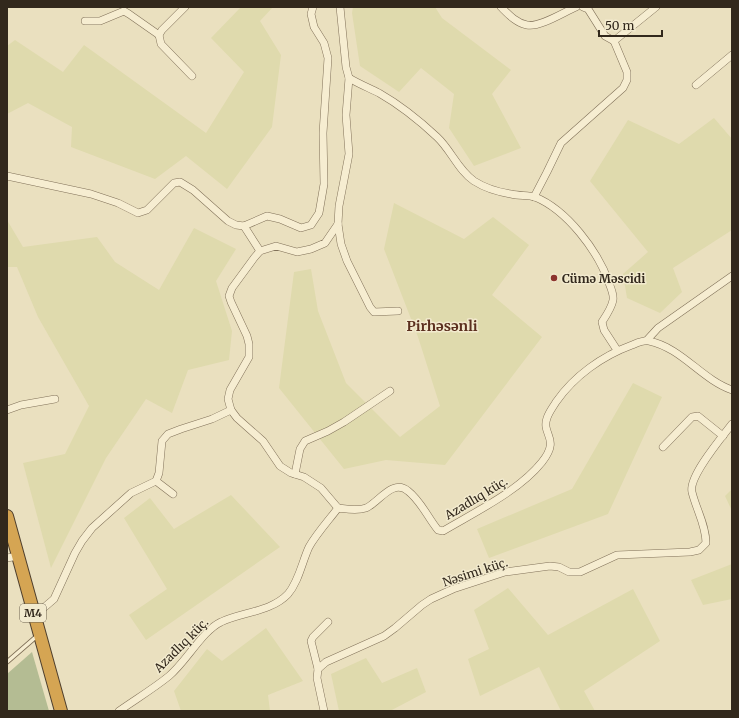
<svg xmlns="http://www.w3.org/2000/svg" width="739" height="718" font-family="Merriweather,serif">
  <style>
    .farmland { fill: #dfdaad }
    .cemetery { fill: #b4bc93 }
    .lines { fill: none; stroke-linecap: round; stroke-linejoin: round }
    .lane-casing { stroke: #817159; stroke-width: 5 }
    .street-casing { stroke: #817159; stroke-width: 8 }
    .highway-casing { stroke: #4f3f2d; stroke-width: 14 }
    .lane { stroke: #f6edd1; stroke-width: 3.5 }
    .street { stroke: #f6edd1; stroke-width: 7 }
    .highway { stroke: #d5a553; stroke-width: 12 }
    .poi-dot { fill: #8c332d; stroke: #f2eace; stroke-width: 1.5 }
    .labels { text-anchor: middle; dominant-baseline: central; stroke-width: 3; stroke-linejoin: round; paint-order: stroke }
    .shield { fill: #f2eace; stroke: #6c6251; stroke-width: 1 }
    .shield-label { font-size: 11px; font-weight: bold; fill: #32281c }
    .poi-label { font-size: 12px; font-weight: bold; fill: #32281c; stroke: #f2eace; text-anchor: start }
    .street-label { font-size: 12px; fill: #32281c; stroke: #f2eace }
    .quarter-label { font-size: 14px; font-weight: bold; fill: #5b2f1e; stroke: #f2eace }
  </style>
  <rect width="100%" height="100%" fill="#eae0bf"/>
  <!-- farmland -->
  <g class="farmland">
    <path d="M241,7H273L260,21L281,55L272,127L227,189L186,156L155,179L71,147L72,127L28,103L7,114V46L15,40L63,72L84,45L206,133L244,72L211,38Z"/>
    <path d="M353,7H435L442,18L511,70L492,94L521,148L474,166L449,128L454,94L421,68L399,92L360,66L352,13Z"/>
    <path d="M714,118L732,139V230L673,268L682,292L660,313L627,298L623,274L648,252L590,181L628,120L679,144Z"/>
    <path d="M394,203L464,239L493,217L529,245L492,295L542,337L445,465L386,460L344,469L279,388L294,272L311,269L318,311L346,383L400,437L440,406L418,337L384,249Z"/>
    <path d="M7,220L23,247L97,237L115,262L159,290L194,228L236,249L216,281L232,331L229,360L188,370L172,413L146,399L106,458L51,568L23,463L65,454L89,406L38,317L17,267H7Z"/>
    <path d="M633,383L662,397L608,514L489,558L477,529L572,489Z"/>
    <path d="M732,489V511L725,496Z"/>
    <path d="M231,495L280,547L146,640L129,615L167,589L124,518L150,498L174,529Z"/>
    <path d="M732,564V599L703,605L691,580Z"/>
    <path d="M508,588L548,635L633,589L660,641L584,691L595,711H561L539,667L480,696L468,659L489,649L474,610Z"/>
    <path d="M266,628L303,681L268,695L270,711H181L174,691L207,649L222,661Z"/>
    <path d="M366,658L382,683L417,668L426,692L390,711H339L331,674Z"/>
  </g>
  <!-- cemetery -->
  <path class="cemetery" d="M32,652L49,711H7V674Z"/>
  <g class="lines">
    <!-- lane casing -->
    <g class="lane-casing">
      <path id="lane" d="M7,662L37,636"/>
    </g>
    <!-- street casing -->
    <g class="street-casing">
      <g id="street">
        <path d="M185,7L162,30L159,35L161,44L192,76"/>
        <path d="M340,7L346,67L349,78C359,84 369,88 379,93C400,105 420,121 437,137C451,150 458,170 474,181C485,188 498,192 511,194C519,196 528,195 535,197C567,210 598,251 609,283C611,288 614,295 613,300C612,307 606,316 602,322L604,330L617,350"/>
        <path d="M501,7C508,14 516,23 527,25C539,28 564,12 576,7"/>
        <path d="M583,7L588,9L605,36L614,41L656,7"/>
        <path d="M85,21H100L124,11L129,14L159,35"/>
        <path d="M349,78L346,115L349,154L339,206L338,224L341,244L347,261L370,307L374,312L398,311"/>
        <path d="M696,85L732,55"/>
        <path d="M7,176L91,194L118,203L138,213L147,210L174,183L180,182L193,190L228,221L236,225L244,226L267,216L280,219L301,228L311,225L319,213L324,184L323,133L328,58L324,43L314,27L311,14L313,7"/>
        <path d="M534,197L547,172L561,143L623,88L627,80V72L614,41"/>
        <path d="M338,224L325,243L311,249L297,252L276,246L260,251L254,258L232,288L229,296L231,302L247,336L249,344V357L230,390L228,399L231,410L237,418L263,441L280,466L291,473L304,477L321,488L338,508"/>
        <path d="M244,226L260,251"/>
        <path d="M647,340L658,328L732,276"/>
        <path d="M7,410L21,405L55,399"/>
        <path d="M663,447L692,417L698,416L723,436"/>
        <path d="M295,474L300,449L305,441L328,431L344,422L390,391"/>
        <path d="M156,481L173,494"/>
        <path d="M7,558L18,556"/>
        <path d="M34,614L40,611L54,599L75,553L82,541L92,528L131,493L156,481L159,473L162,441L168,434L181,429L212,419L231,410"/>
        <path d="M318,669L311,641L313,637L328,622"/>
        <path d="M119,711C136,699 153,689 169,676C186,662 203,630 221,622C242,612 271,612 288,594C299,581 302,562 309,547C317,533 329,520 338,508C347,509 357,511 366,508C378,503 393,478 408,491C421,501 428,518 438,530L443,531C475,512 519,491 542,462C561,438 541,435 547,418C549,412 553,407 556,402C574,376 602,356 632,345C637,343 643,340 649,341C682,348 701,379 732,390"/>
        <path d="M324,711L317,678L318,669L326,662L384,636L395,628L422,605L431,599L453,589L505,572L550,566L559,567L569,572H580L617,555L690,552L699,550L706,543C706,525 696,509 692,492C688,477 722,437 732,424"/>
      </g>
    </g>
    <!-- highway casing -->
    <g class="highway-casing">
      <path id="highway" d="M7,516L61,711"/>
    </g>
    <!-- lane -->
    <use href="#lane" class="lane"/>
    <!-- street -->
    <use href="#street" class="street"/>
    <!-- highway -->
    <use href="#highway" class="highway"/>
  </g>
  <!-- markers -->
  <circle class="poi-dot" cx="554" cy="278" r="4"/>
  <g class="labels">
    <!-- shield labels -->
    <rect class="shield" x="20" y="604" width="26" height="18" rx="3"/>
    <g class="shield-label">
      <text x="33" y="613">M4</text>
    </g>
    <!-- poi labels -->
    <g class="poi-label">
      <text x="562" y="278">Cümə Məscidi</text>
    </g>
    <!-- street labels -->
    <g class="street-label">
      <text transform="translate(476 498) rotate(-31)">Azadlıq küç.</text>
      <text transform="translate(475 572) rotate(-18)">Nəsimi küç.</text>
      <text transform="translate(181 645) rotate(-45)">Azadlıq küç.</text>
    </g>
    <!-- quarter labels -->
    <g class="quarter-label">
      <text x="442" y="326">Pirhəsənli</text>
    </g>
  </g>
  <!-- border -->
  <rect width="739" height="718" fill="none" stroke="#32281c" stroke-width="16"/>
  <!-- scale -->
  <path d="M599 30v6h63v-6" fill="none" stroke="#32281c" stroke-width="2"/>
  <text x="605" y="30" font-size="12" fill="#32281c" stroke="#f2eace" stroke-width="3" paint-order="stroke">50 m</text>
</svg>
